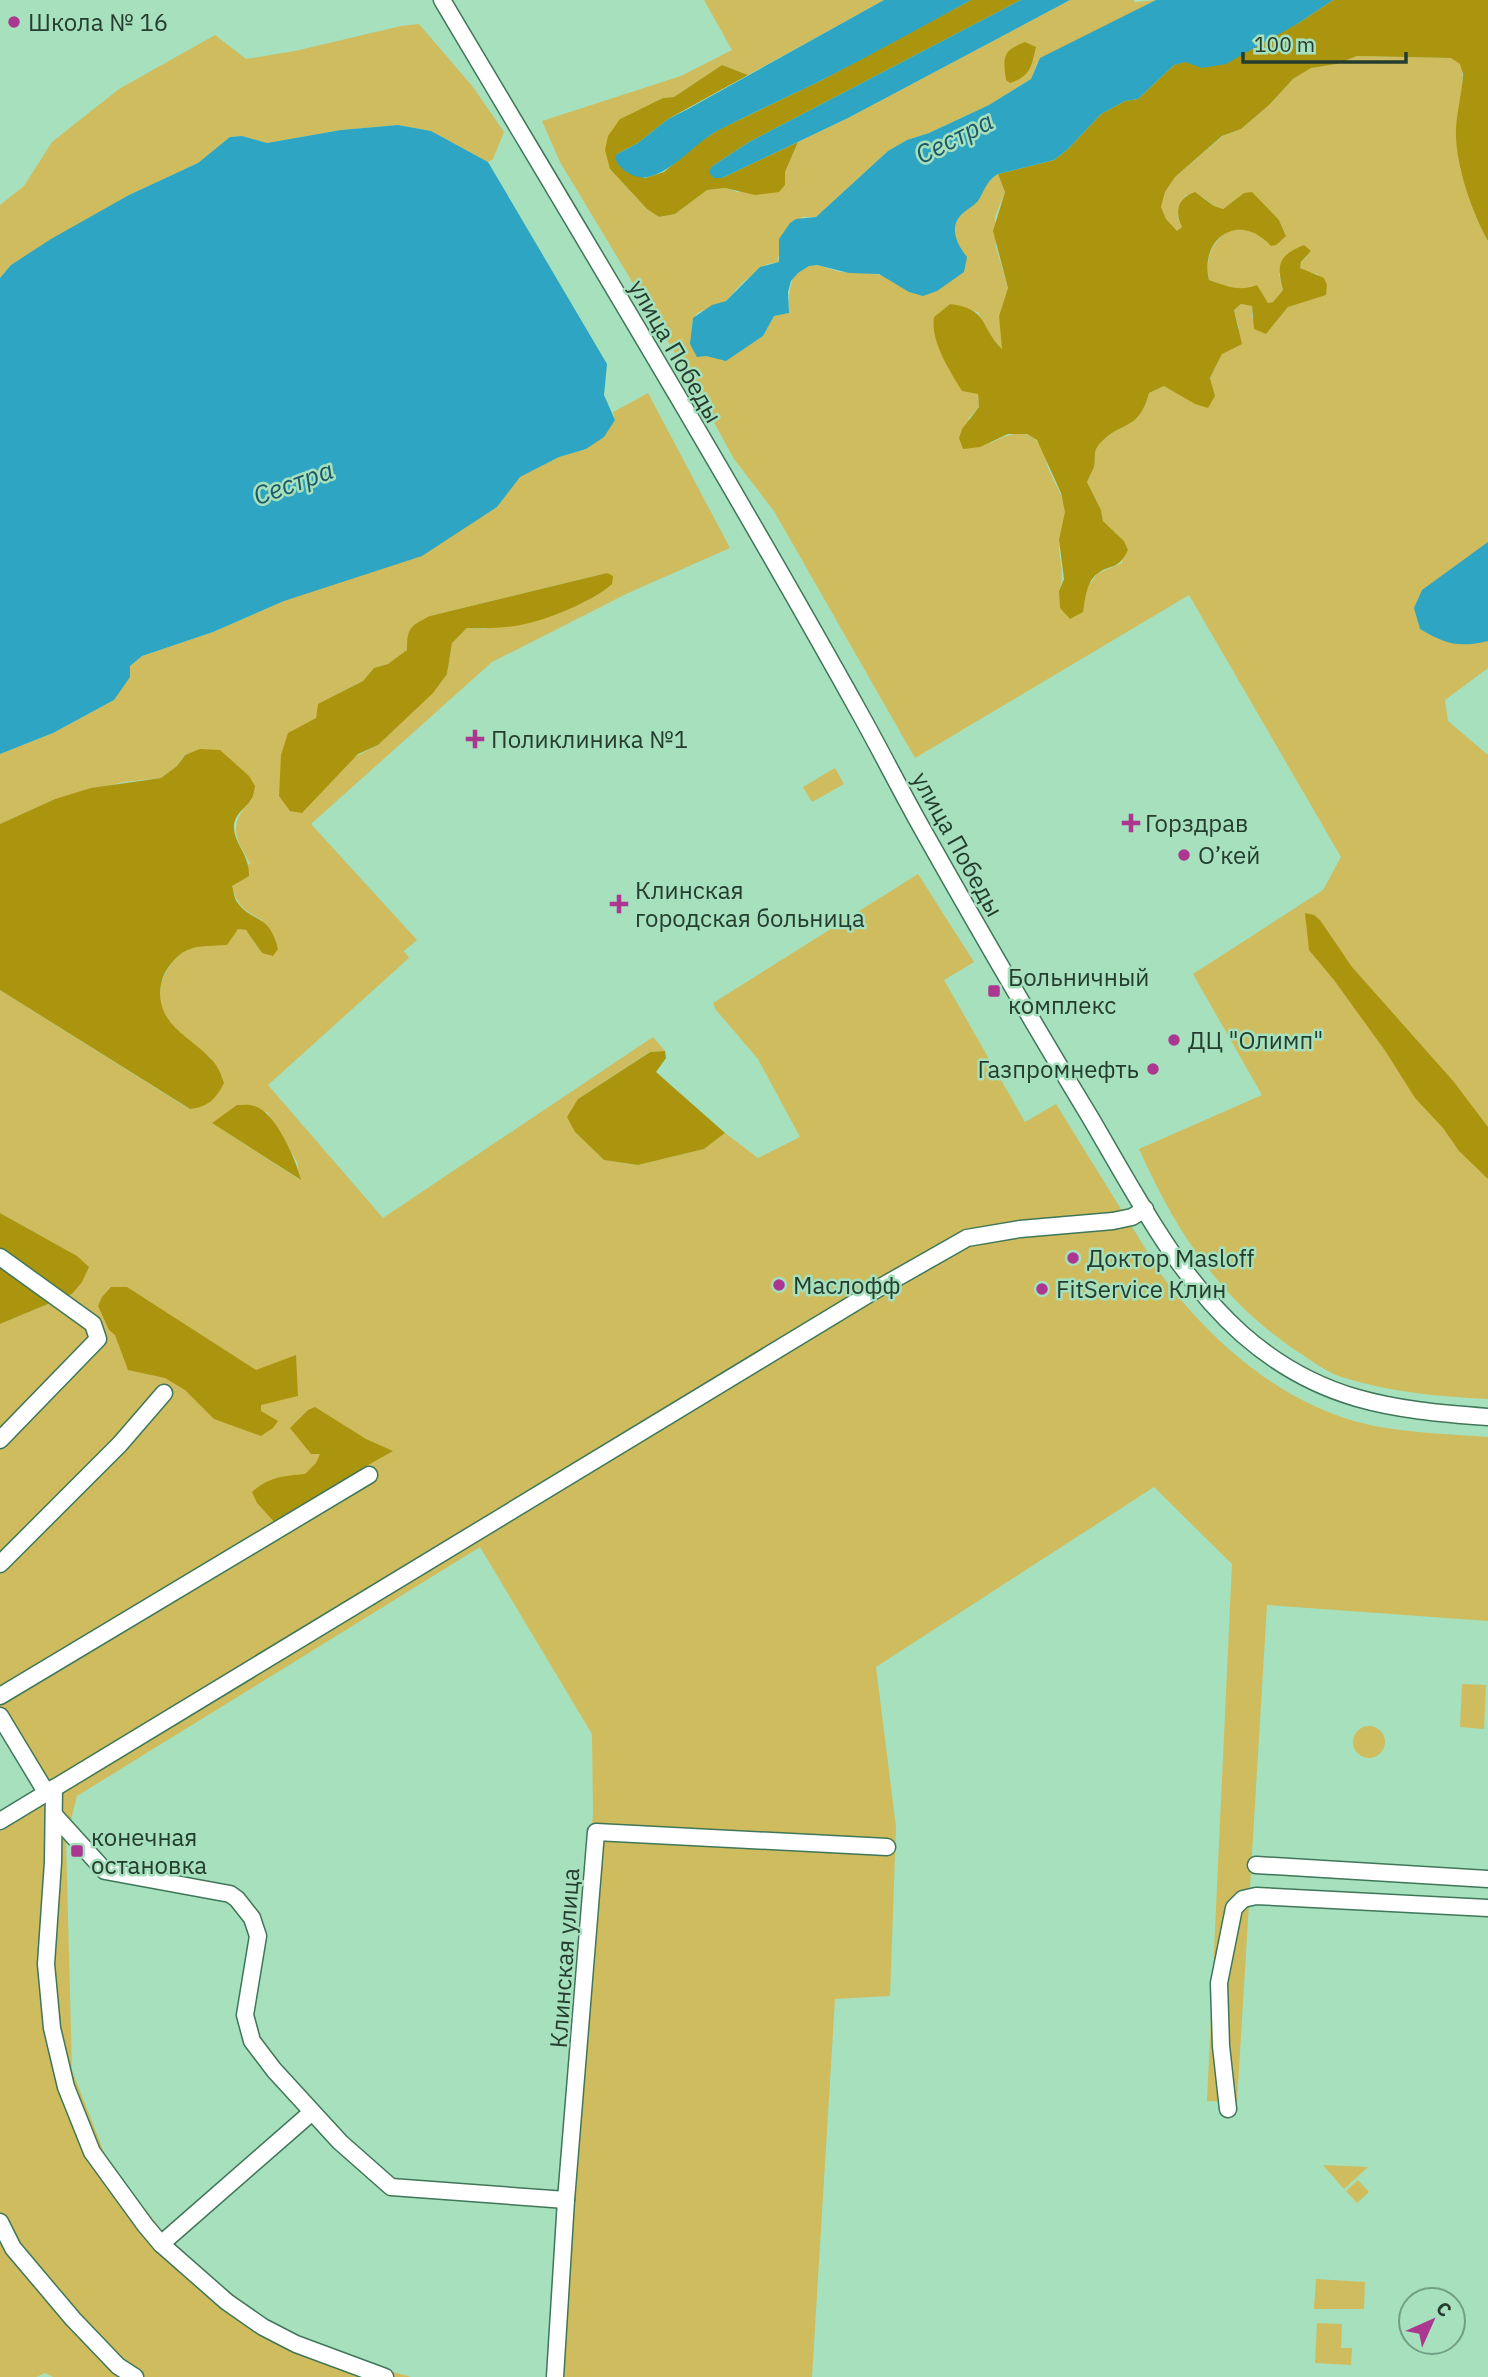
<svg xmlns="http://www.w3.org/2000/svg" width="1488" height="2377" font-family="'IBM Plex Sans',sans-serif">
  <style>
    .green { fill: #cfbc5e; fill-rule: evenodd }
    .forest { fill: #ac950e }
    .water { fill: #2ea5c2 }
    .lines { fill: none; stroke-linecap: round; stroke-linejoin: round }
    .minor-casing { stroke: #3f7758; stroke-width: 19 }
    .minor { stroke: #fff; stroke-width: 16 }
    .poi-dot { fill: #ab3791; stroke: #a6e0bd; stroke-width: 2.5 }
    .labels { text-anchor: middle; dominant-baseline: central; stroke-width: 5; stroke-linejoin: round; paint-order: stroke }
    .poi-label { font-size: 24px; fill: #253d2f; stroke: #a6e0bd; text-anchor: start }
    .street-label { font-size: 24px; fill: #253d2f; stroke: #a6e0bd }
    .water-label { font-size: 26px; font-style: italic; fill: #1c5a69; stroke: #a6e0bd }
  </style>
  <rect width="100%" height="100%" fill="#a6e0bd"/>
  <!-- green -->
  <g class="green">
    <path d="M704,0H884L748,75L722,65L674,97L663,98L620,119L610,169L647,209L659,217L675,214L707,190L725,188L737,192L785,185V172L798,142L848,118L1070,0H1134L1135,2L1156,0L1037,63L1031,79L989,105L929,133L907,140L888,151L816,217H802L778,257L779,262L767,264L743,282L726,301L697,313L692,322L693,336L690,344L706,356L726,360L763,336L774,316L789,313C788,296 789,264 814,265C823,265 832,271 842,272C859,273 875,271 891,279L960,249C956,240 953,231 957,221C962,209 987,181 998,174L1005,192L995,217L996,247L1008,288L999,316L1003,350L988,333L978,312L950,304L934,317L978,394L979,407L968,419L991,443C1009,433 1031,426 1042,449C1046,455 1046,463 1049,470C1055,483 1063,496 1065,510C1066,523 1059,535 1059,548C1060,564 1065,575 1059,591L1090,584L1097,574L1122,563L1124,541L1103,521L1101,510L1087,482C1089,477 1092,472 1094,467C1096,459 1093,452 1098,446C1120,419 1138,434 1149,393L1164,386L1177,392L1215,396L1210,379L1222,354L1239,328L1234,310L1241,304L1252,306V317L1266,334L1288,307L1303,301L1318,274L1309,273L1300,268L1301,263L1311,251L1279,274L1283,290L1273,302L1268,303C1260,292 1249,291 1237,289C1228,288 1218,283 1209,280C1200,242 1239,209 1268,243L1286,235L1279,220L1244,193L1223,209L1214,206L1203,197L1186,195C1177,206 1175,214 1182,227L1177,232L1166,219L1161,207L1165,192L1175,177L1223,136L1241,129L1269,105L1293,79L1311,68L1337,64L1357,56L1451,58L1461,64C1465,85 1458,104 1457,124C1454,162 1470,208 1488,241V668L1445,700L1448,721L1488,755V1399C1441,1397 1390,1392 1345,1378C1330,1374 1316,1364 1303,1355C1223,1304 1177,1234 1139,1149L1262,1095L1193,974L1323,890L1341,857L1189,595L915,758L774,511L734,459L687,373L560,162L542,121L681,76L732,50Z"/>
    <path d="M419,24L473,87L504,132L493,159L488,162L431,131L398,125L341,130L267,143L242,136L230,137L198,163L129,195L11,265L0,278V205L24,186L52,142L119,89L215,35L246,59L295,51L401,26Z"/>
    <path d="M648,393L730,548L628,593L492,662L311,824L417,940L404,951L409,958L268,1085L383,1218L653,1037L665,1051L649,1052L578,1099L575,1132L604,1160L638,1165L704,1149L725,1133L758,1158L800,1137L758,1059L716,1010L713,1003L918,874L974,962L944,980L1025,1122L1056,1104L1163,1277C1214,1345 1285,1406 1370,1425C1408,1433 1449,1434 1488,1437V1621L1267,1605L1237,2102L1207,2101L1232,1564L1154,1487L876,1667L896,1827L890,1996L835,1999L812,2377H547L593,1814L592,1734L480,1547L77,1796L66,1840L72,2070L107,2160L181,2255L278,2328L382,2369L411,2377H53L45,2373L36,2377H0V1831L47,1803L54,1788L0,1724V1324L72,1294L76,1256L0,1213V990L189,1109L211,1058C195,1046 177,1035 167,1018C149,992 168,958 193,946C208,939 226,941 238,929L246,930L262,953V920C244,910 237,906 232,885L250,863C233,835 229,824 252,799L185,754L177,766L161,778L124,782L55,799L0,824V754L53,733L114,700L130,666L142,656L213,632L284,601L343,580L497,507L519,477L559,457L586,449L615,420L613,412ZM607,573L486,629L467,628L452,643L447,674L378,745L279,796L281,782L308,723L316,718L319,704L363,681L374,668L388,664L399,657L407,650L430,616ZM267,1112L297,1162L300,1180L212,1123Z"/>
    <path d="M835,768L844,784L812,802L803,787Z"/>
    <path d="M1462,1684L1486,1685L1484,1729L1460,1727Z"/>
    <circle cx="1369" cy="1742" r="16"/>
    <path d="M1323,2165L1368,2167L1344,2189Z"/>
    <path d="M1358,2180L1369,2192L1357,2203L1346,2191Z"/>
    <path d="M1316,2279L1365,2282L1364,2309H1314Z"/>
    <path d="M1317,2323L1342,2324L1341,2348H1352L1351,2365L1315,2363Z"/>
  </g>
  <!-- forest -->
  <g class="forest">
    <path d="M971,0H1021L749,142L711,167L710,173L714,178H722L798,142L785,172V185L779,192L755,195L725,188L707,190L675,214L659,217L647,209L610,169L605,150L608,136L620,119L663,98L674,97L722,65L748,75L668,119L638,143L617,154L627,172L645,178L664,172L697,144L718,130L822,80Z"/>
    <path d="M1333,0H1488V241C1472,212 1458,172 1456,138C1455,117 1462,95 1463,74L1460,64L1451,58L1357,56L1337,64L1311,68L1293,79L1269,105L1241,129L1222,136L1175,177L1165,192L1161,207L1166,219L1177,231L1182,227C1174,211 1178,198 1195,192L1214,206L1223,209L1244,193L1252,192L1279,220L1286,236L1276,245L1271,246C1239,210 1199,239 1209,280C1226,286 1239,292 1257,285L1268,303L1273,302L1283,290C1276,264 1279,255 1304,245L1311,251L1301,262L1300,268L1324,278L1327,285L1326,295L1288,307L1266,334L1254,329L1252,306L1241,304L1234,310L1242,344L1222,354L1210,378L1215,396L1208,408L1195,404L1164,386L1149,393C1138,434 1120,419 1098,446C1093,452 1096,459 1094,467C1092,472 1089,477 1087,482L1101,510L1103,521L1124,541L1128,550C1117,572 1111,563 1097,574C1086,582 1085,601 1083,612L1070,619L1060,608L1059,591L1064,579L1059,540L1065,512L1061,493L1037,440L1027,434H1008L980,447L963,449L959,438L962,429L979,407L978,394L962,391C950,371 930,341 934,317L950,304C989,309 979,326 1002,349L999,316L1008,288L993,231L1005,192L998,174L1054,160L1068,149L1101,114L1125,101L1138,99L1174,65L1297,24Z"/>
    <path d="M1025,42L1036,47C1031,67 1031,76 1010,83L1006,80C1003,57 1002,51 1025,42Z"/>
    <path d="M607,573L613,576L612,584C601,594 588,600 574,607C536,624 509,630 467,628L452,643L447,674L433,693L378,745L358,754L302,813L290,811L279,796L281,755L288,733L316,718L318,704L363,681L374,668L388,664L407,650C407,628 410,626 430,616Z"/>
    <path d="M200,749L220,750L249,776L255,786C254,790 254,794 252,798C247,808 234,813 234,827C234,844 250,855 249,876L232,886C234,891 234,898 237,902C253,924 269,912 278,949L273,956L262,953L246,930L238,929L227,945C198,947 184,943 166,971C162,978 161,984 160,992C160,1027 191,1037 211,1059C218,1066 221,1074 224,1083C216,1099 208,1107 190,1109L0,990V824L55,799L91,788L161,778L177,766L185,755Z"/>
    <path d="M1305,913L1314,915L1320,920L1352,967L1454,1082L1488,1127V1179L1459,1151L1443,1128L1415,1098L1386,1052L1334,980L1309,950Z"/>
    <path d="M665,1051L666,1058L656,1072L725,1133L704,1149L638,1165L604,1160L575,1132L567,1117L578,1099L650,1052Z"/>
    <path d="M237,1105C242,1105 249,1104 254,1106C276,1112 296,1160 301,1180L212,1123Z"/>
    <path d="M0,1213L77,1256L89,1267L82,1282L72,1294L0,1324Z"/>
    <path d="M111,1287H127L256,1370L296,1355L298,1396C285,1399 274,1402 261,1405V1411L278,1421L273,1428L261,1436L214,1419L185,1390L165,1378L128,1370L115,1335L109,1330L98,1306L102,1297Z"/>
    <path d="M315,1407L366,1439L393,1451L361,1469L277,1525L257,1503L252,1492C269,1477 283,1476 305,1474L316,1463L320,1454H311L290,1428L308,1410Z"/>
  </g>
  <!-- water -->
  <g class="water">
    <path d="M884,0H971C921,27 871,55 820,81C787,97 752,113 719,130C694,143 676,170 648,177C636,180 618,170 615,157L617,154L638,143L668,119L688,109Z"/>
    <path d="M1021,0H1070L848,118L722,178H714L709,173L711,167L749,142Z"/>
    <path d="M1156,0H1333L1297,24L1226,64L1202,68L1185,62L1174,65L1138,99L1125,101L1101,114L1068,149L1054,160L998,174C986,181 985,190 978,201C973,207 965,210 960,216C949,229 958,246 967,257L964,272L937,291L923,296L909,292L879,274L849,273L817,265L809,266L798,273L791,281L788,292L789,313L774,316L763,336L726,361L706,356L697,357L690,344L693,318L712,305L726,301L760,267L779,262V239L790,223L796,219L816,217L888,151L907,140L929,133L989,105L1031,79L1040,58Z"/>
    <path d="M398,125L431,131L488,162L607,364L604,395L615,420L604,437L586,449L559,457L520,477L497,507L422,556L284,601L213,632L142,656L130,666V677L114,700L53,733L0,754V278L11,265L51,239L129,195L198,163L230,137L242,136L267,143L341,130Z"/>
    <path d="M1488,542V641C1459,648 1445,644 1420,629L1414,608L1422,590Z"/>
  </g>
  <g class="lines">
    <!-- minor casing -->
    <g class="minor-casing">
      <g id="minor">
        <path d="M442,0C584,239 728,476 863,719C884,757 903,795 924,832C978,928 1033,1023 1090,1117C1134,1192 1176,1275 1242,1334C1318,1401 1391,1410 1488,1417"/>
        <path d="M0,1257L93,1324L98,1339L0,1440"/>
        <path d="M0,1564L120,1444L164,1393"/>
        <path d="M0,1696L369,1475"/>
        <path d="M0,1716L46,1792"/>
        <path d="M54,1788L53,1862L46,1964L52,2028L66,2087L92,2152L145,2225L161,2244L227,2302L263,2327L296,2344L385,2377"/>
        <path d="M55,1816L105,1871L230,1894L237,1899L252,1918L258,1936L245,2015L252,2041L274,2070L340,2142L391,2187L566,2200"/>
        <path d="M0,1821L879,1288L967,1238L1020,1229L1113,1221L1132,1217L1145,1209"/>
        <path d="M1256,1865L1488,1879"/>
        <path d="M1228,2109L1221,2046L1219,1983L1234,1908L1243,1899L1256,1896L1488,1908"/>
        <path d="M0,2222L13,2248L73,2319L118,2366L135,2377"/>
        <path d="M161,2244L312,2112"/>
        <path d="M555,2377L566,2200L596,1832L887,1847"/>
      </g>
    </g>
    <!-- minor -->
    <use href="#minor" class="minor"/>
  </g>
  <!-- markers -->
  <g class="poi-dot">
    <circle cx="14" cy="22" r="7"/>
    <path d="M471.5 728.5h7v7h7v7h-7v7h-7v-7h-7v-7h7z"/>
    <path d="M1127.5 812.5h7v7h7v7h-7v7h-7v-7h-7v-7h7z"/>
    <circle cx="1184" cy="855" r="7"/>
    <path d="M615.5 893.5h7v7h7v7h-7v7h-7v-7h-7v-7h7z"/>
    <rect x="987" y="984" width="14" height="14" rx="3.5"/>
    <circle cx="1174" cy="1040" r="7"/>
    <circle cx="1153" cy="1069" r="7"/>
    <circle cx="1073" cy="1258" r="7"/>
    <circle cx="779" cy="1285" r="7"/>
    <circle cx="1042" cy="1289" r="7"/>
    <rect x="70" y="1844" width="14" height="14" rx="3.5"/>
  </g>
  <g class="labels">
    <!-- poi labels -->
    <g class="poi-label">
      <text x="28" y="22">Школа № 16</text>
      <text x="491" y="739">Поликлиника №1</text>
      <text x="1145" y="823">Горздрав</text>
      <text x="1198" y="855">О’кей</text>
      <text x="635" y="890">Клинская<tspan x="635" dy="28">городская больница</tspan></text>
      <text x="1008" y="977">Больничный<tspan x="1008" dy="28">комплекс</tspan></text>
      <text x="1188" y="1040">ДЦ "Олимп"</text>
      <text x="1139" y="1069" text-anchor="end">Газпромнефть</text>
      <text x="1087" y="1258">Доктор Masloff</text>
      <text x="793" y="1285">Маслофф</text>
      <text x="1056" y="1289">FitService Клин</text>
      <text x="91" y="1837">конечная<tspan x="91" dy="28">остановка</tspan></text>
    </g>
    <!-- street labels -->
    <g class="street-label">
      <text transform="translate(676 351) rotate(60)">улица Победы</text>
      <text transform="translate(958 844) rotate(61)">улица Победы</text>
      <text transform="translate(564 1958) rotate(-86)">Клинская улица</text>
    </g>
    <!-- water labels -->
    <g class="water-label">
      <text transform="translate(954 137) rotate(-27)">Сестра</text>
      <text transform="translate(293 482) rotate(-20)">Сестра</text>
    </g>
  </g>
  <!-- north arrow -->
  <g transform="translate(1432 2321) rotate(45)"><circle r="33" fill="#a6e0bd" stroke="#729f84" stroke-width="2"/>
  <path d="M0-5L12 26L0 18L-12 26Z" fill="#ab3791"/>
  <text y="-10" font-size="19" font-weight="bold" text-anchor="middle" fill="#253d2f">С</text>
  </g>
  <!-- scale -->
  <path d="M1243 52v10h163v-10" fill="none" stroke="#253d2f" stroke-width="3.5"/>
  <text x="1254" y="52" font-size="21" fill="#253d2f" stroke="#a6e0bd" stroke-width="5" paint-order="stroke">100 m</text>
</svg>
